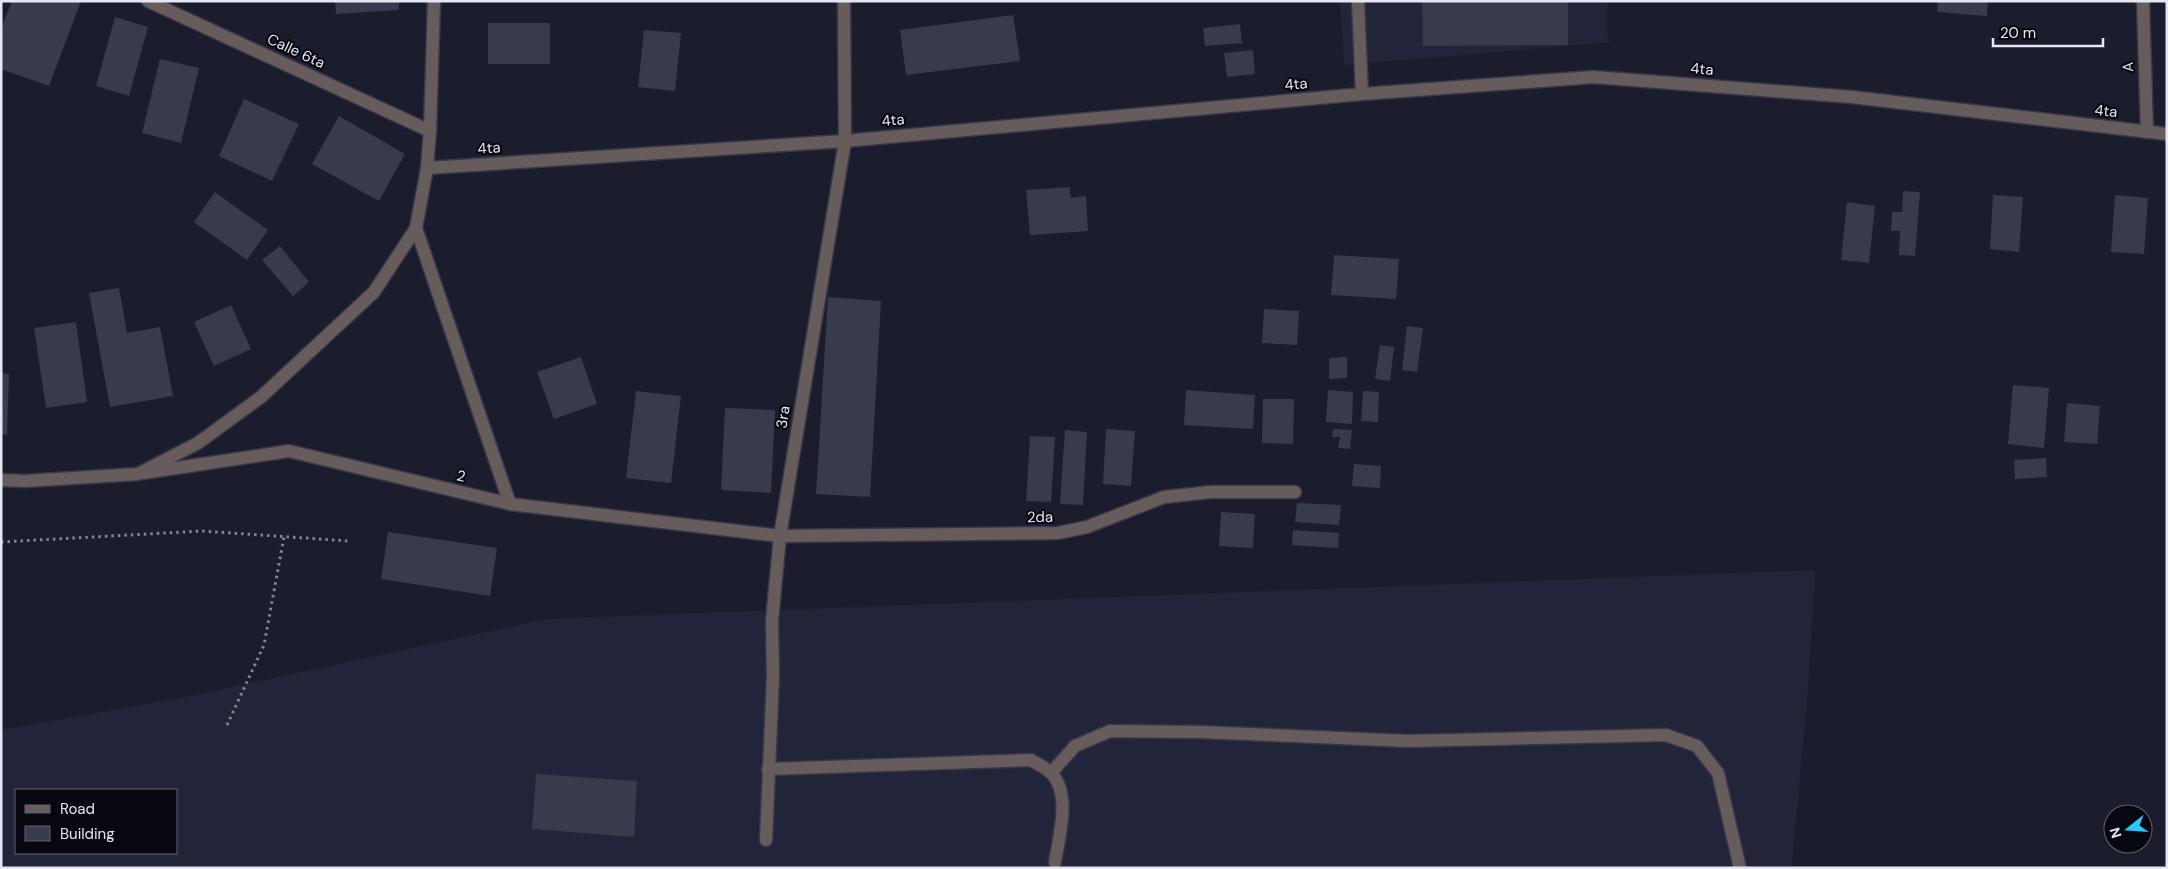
<svg xmlns="http://www.w3.org/2000/svg" width="2168" height="869" font-family="'DM Sans',sans-serif">
  <style>
    .built { fill: #22253a; fill-rule: evenodd }
    .building { fill: #383b4c }
    .lines { fill: none; stroke-linecap: round; stroke-linejoin: round }
    .service-casing { stroke: #373949; stroke-width: 15 }
    .minor-casing { stroke: #373949; stroke-width: 15 }
    .tertiary-casing { stroke: #373949; stroke-width: 15 }
    .path { stroke: #838592; stroke-width: 3; stroke-dasharray: 2.5 4; stroke-linecap: butt }
    .service { stroke: #665c5b; stroke-width: 12 }
    .minor { stroke: #665c5b; stroke-width: 12 }
    .tertiary { stroke: #665c5b; stroke-width: 12 }
    .labels { text-anchor: middle; dominant-baseline: central; stroke-width: 4; stroke-linejoin: round; paint-order: stroke }
    .street-label { font-size: 15px; fill: #e5e7f2; stroke: #07080f }
  </style>
  <rect width="100%" height="100%" fill="#1b1d2d"/>
  <!-- built -->
  <g class="built">
    <path d="M1340,1H1607V35L1612,42L1344,65Z"/>
    <path d="M1815,570L1809,675L1792,868H1V730L186,697L547,619ZM16,790H176V853H16Z"/>
  </g>
  <!-- building -->
  <g class="building">
    <path d="M12,1H81L49,86L1,69V29Z"/>
    <path d="M335,1H399V10L336,14Z"/>
    <path d="M1422,1H1568V45L1423,46Z"/>
    <path d="M1938,1H1988L1987,16L1937,12Z"/>
    <path d="M1013,15L1020,61L906,75L900,30Z"/>
    <path d="M115,17L148,27L129,96L96,86Z"/>
    <rect x="488" y="23" width="62" height="41"/>
    <path d="M1240,24L1242,43L1205,46L1203,28Z"/>
    <path d="M644,30L681,33L675,91L638,87Z"/>
    <path d="M1253,50L1255,74L1227,77L1224,53Z"/>
    <path d="M160,59L199,68L181,143L142,133Z"/>
    <path d="M244,99L299,124L272,181L219,156Z"/>
    <path d="M339,116L405,154L379,201L312,164Z"/>
    <path d="M1070,187L1071,198L1086,196L1088,231L1030,235L1026,190Z"/>
    <path d="M1903,191L1920,192L1915,256L1899,255L1900,231H1891L1892,212H1902Z"/>
    <path d="M215,192L268,230L247,260L194,222Z"/>
    <path d="M1993,195L2023,197L2019,252L1990,249Z"/>
    <path d="M2115,195L2148,198L2144,254L2111,252Z"/>
    <path d="M1847,202L1875,206L1869,263L1841,260Z"/>
    <path d="M280,246L309,282L293,296L262,260Z"/>
    <path d="M1334,255L1399,259L1396,299L1331,295Z"/>
    <path d="M119,288L127,333L160,327L173,396L110,407L89,293Z"/>
    <path d="M828,297L881,301L870,497L816,494Z"/>
    <path d="M231,305L251,349L214,366L194,322Z"/>
    <path d="M1264,309L1299,311L1297,345L1262,343Z"/>
    <path d="M76,322L87,402L46,408L34,328Z"/>
    <path d="M1407,326L1423,328L1417,372L1402,370Z"/>
    <path d="M1380,345L1394,347L1390,381L1375,379Z"/>
    <path d="M581,357L597,404L554,419L537,372Z"/>
    <path d="M1347,357V378L1329,379V358Z"/>
    <path d="M1,373L9,374L7,435L1,434Z"/>
    <path d="M2013,385L2049,388L2044,448L2008,444Z"/>
    <path d="M1186,390L1255,395L1253,429L1184,425Z"/>
    <path d="M1328,390L1353,392L1352,424L1326,422Z"/>
    <path d="M636,391L681,396L671,483L626,478Z"/>
    <path d="M1363,391L1379,392L1378,422L1361,421Z"/>
    <path d="M1263,399H1294L1293,444L1262,443Z"/>
    <path d="M2067,403L2100,406L2097,444L2064,442Z"/>
    <path d="M725,408L775,410L771,493L721,490Z"/>
    <path d="M1106,429L1135,431L1131,486L1103,484Z"/>
    <path d="M1333,429L1352,430L1350,449L1338,448L1340,437H1332Z"/>
    <path d="M1065,430L1087,432L1083,505L1060,504Z"/>
    <path d="M1030,436L1055,437L1051,502L1026,501Z"/>
    <path d="M2046,458L2047,477L2015,479L2014,460Z"/>
    <path d="M1354,464L1381,466L1380,488L1352,486Z"/>
    <path d="M1297,503L1341,505L1339,525L1295,522Z"/>
    <path d="M1221,512L1255,514L1253,548L1219,546Z"/>
    <path d="M1293,530L1339,533L1338,548L1292,545Z"/>
    <path d="M388,532L497,548L490,596L381,579Z"/>
    <path d="M536,774L637,781L634,837L532,829Z"/>
  </g>
  <g class="lines">
    <!-- service casing -->
    <g class="service-casing">
      <g id="service">
        <path d="M1358,1L1362,94"/>
        <path d="M780,536L1058,533L1087,527L1164,497L1211,492H1295"/>
        <path d="M768,769L1031,760C1037,764 1045,767 1050,772C1072,792 1059,837 1055,862"/>
        <path d="M1051,773L1075,746L1110,731L1200,732L1409,741L1666,735L1697,746L1718,773L1740,868"/>
      </g>
    </g>
    <!-- minor casing -->
    <g class="minor-casing">
      <g id="minor">
        <path d="M148,1L430,131"/>
        <path d="M2143,1L2147,132"/>
        <path d="M416,228L510,504"/>
        <path d="M143,473L289,451L510,504L780,536"/>
        <path d="M766,840L773,676L772,621L780,536L845,141L844,1"/>
      </g>
    </g>
    <!-- tertiary casing -->
    <g class="tertiary-casing">
      <g id="tertiary">
        <path d="M427,168L845,141L1362,94L1594,77L1852,97L2167,134"/>
        <path d="M1,480L25,481L138,474L198,443L261,397L374,292L416,228L427,168L430,131L434,1"/>
      </g>
    </g>
    <!-- path -->
    <g class="path">
      <path d="M1,542L202,531L348,541"/>
      <path d="M227,725L264,645L284,537"/>
    </g>
    <!-- service -->
    <use href="#service" class="service"/>
    <!-- minor -->
    <use href="#minor" class="minor"/>
    <!-- tertiary -->
    <use href="#tertiary" class="tertiary"/>
  </g>
  <g class="labels">
    <!-- street labels -->
    <g class="street-label">
      <text transform="translate(296 51) rotate(25)">Calle 6ta</text>
      <text transform="translate(2128 67) rotate(-92)">A</text>
      <text transform="translate(1702 69) rotate(5)">4ta</text>
      <text transform="translate(1296 84) rotate(-5)">4ta</text>
      <text transform="translate(2106 111) rotate(6)">4ta</text>
      <text transform="translate(893 120) rotate(-5)">4ta</text>
      <text transform="translate(489 148) rotate(-4)">4ta</text>
      <text transform="translate(783 417) rotate(-81)">3ra</text>
      <text transform="translate(461 476) rotate(13)">2</text>
      <text transform="translate(1040 517) rotate(-1)">2da</text>
    </g>
  </g>
  <!-- border -->
  <rect width="2168" height="869" fill="none" stroke="#e5e7f2" stroke-width="5"/>
  <!-- legend -->
  <rect x="15" y="789" width="162" height="65" fill="#07080f" stroke="#60616a"/>
  <rect x="25" y="805" width="25" height="8" fill="#665c5b" stroke="#60616a"/>
  <text x="60" y="814" font-size="15" fill="#e5e7f2">Road</text>
  <rect x="25" y="826" width="25" height="15" fill="#383b4c" stroke="#60616a"/>
  <text x="60" y="839" font-size="15" fill="#e5e7f2">Building</text>
  <!-- north arrow -->
  <g transform="translate(2128 829) rotate(253)"><circle r="24" fill="#07080f" stroke="#60616a"/>
  <path d="M0-4L9 19L0 12L-9 19Z" fill="#29c8ff"/>
  <text y="-8" font-size="14" font-weight="bold" text-anchor="middle" fill="#e5e7f2">N</text>
  </g>
  <!-- scale -->
  <path d="M1993 38v8h110v-8" fill="none" stroke="#e5e7f2" stroke-width="2.5"/>
  <text x="2000" y="38" font-size="15" fill="#e5e7f2" stroke="#07080f" stroke-width="4" paint-order="stroke">20 m</text>
</svg>
